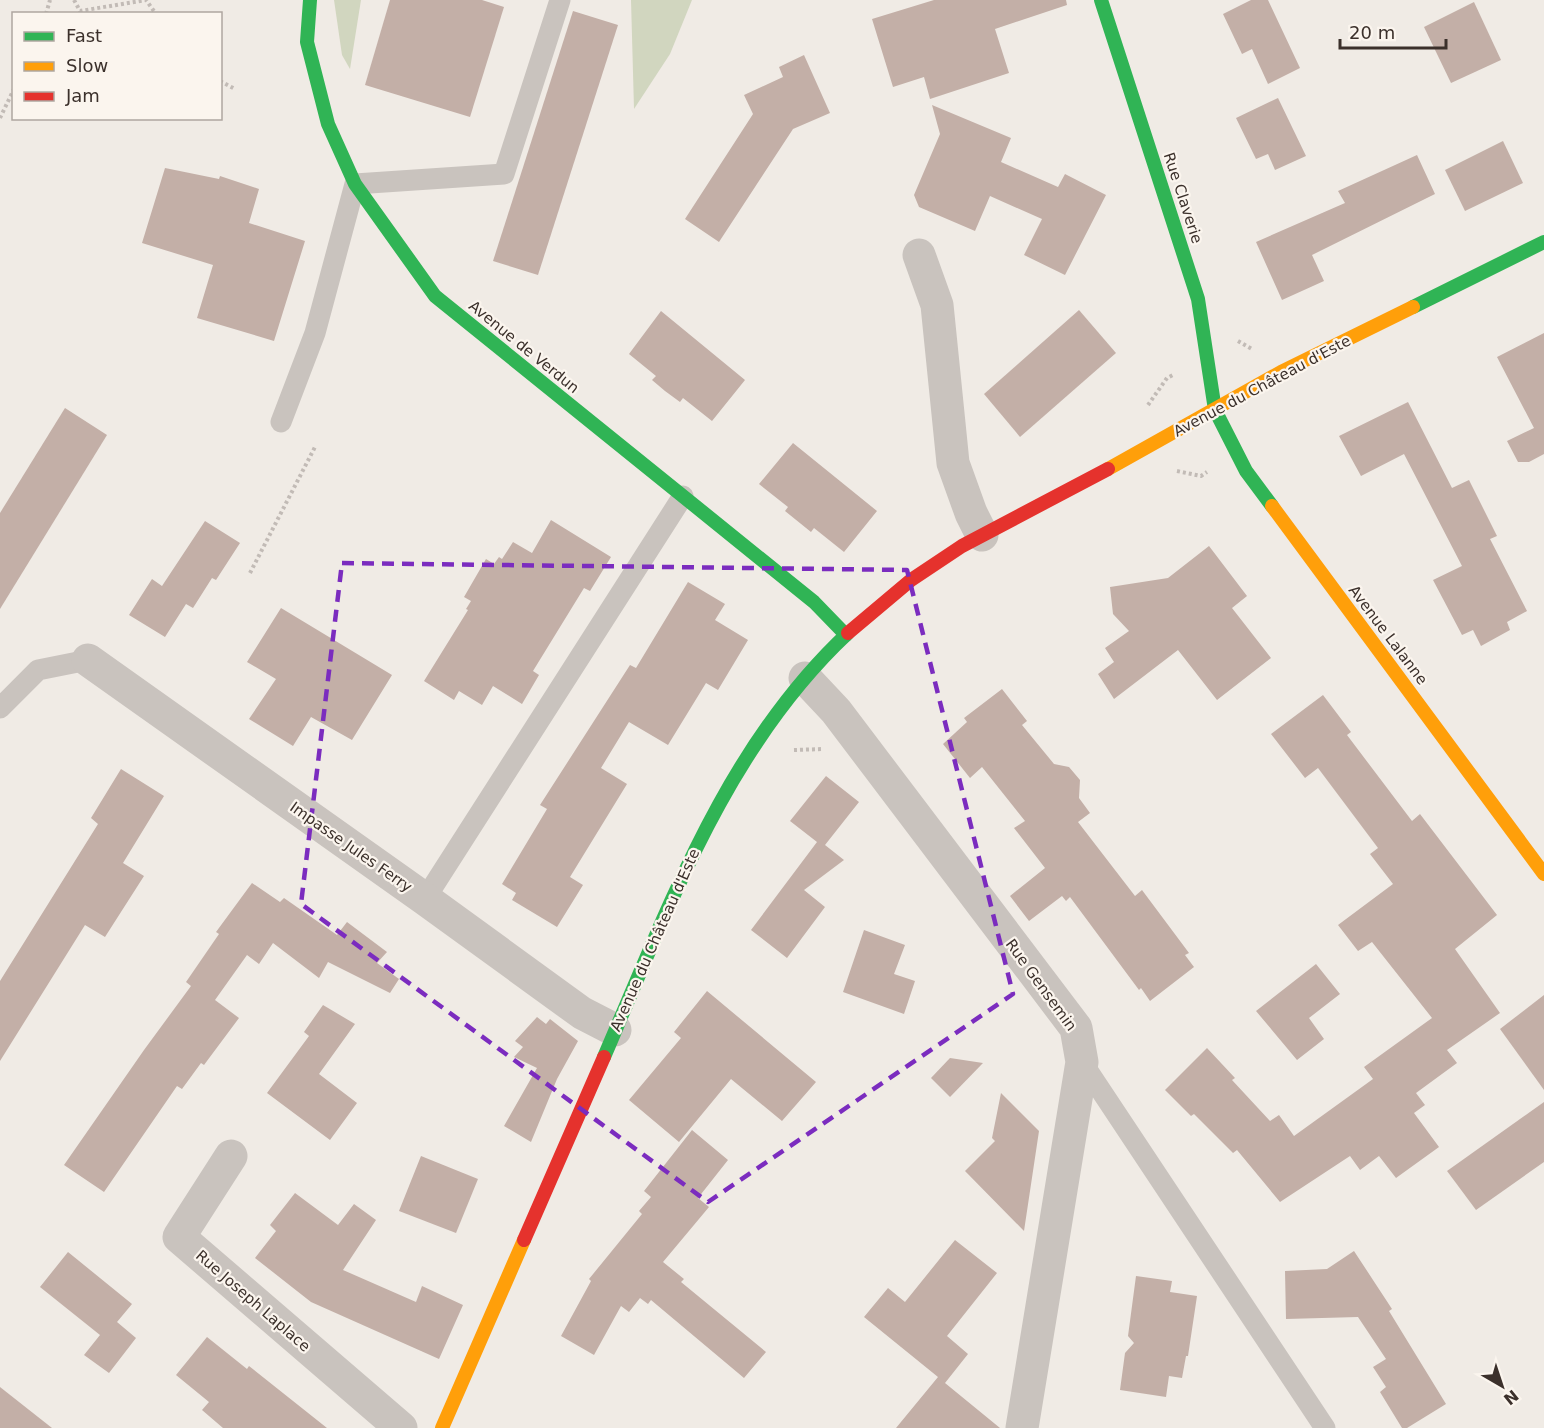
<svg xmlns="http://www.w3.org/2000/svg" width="1544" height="1428" font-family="'DejaVu Sans',sans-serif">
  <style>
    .green { fill: #d1d6bf }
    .building { fill: #c3afa7 }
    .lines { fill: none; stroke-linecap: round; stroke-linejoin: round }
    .path { stroke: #c2bbb6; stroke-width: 4; stroke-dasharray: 3 3; stroke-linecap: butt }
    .lane { stroke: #c9c3be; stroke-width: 21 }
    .street { stroke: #c9c3be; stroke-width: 33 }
    .fast { stroke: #30b455; stroke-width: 14 }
    .slow { stroke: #ff9f0a; stroke-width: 14 }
    .jam { stroke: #e5322d; stroke-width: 14 }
    .marked { fill: none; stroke: #7b2cbf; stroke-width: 4.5; stroke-dasharray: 12 8; stroke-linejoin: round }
    .labels { text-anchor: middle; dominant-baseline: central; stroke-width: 4.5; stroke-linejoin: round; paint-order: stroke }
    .street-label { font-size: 15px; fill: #3b302b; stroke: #fbf5ee }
  </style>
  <rect width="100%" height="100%" fill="#f0ebe5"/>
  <!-- green -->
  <g class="green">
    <path d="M334,0H361L350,69L342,55Z"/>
    <path d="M631,0H692L670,54L634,109Z"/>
  </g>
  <!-- building -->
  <g class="building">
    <path d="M390,0H482L504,7L470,117L365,85Z"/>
    <path d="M934,0H1066L1067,5L995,29L1009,73L930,99L924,77L893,87L872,19Z"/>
    <path d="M1251,0H1268L1300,68L1268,84L1252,49L1242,54L1223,14Z"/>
    <path d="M1474,2L1501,60L1451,83L1424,27Z"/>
    <path d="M573,11L618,25L538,275L493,261Z"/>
    <path d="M804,55L830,113L793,129L719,242L685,219L753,114L744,95L783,77L779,67Z"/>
    <path d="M1278,98L1306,156L1275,170L1268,154L1256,159L1236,118Z"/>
    <path d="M932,105L1011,138L1001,162L1058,187L1065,174L1106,195L1065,275L1024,255L1042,219L990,196L975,231L919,207L914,195L940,134Z"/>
    <path d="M1503,141L1523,183L1465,211L1445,170Z"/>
    <path d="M1417,155L1435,194L1312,255L1324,281L1282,300L1256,242L1345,203L1338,191Z"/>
    <path d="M165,168L219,179L220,176L259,189L249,223L305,241L274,341L197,318L213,265L142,243Z"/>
    <path d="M1079,310L1116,353L1020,437L984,394Z"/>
    <path d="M661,311L745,380L712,421L683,398L680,402L665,391L652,380L656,376L629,354Z"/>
    <path d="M1544,333V454L1529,462H1518L1507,441L1534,428L1497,357Z"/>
    <path d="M1408,402L1452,488L1469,480L1497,536L1490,539L1527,611L1507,622L1510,630L1481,646L1473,630L1462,635L1433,580L1462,566L1404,454L1361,476L1339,436Z"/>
    <path d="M65,408L107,435L0,609V513Z"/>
    <path d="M793,443L877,511L844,552L814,528L811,532L785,511L788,507L759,484Z"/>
    <path d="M551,520L611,557L590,591L584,588L533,671L539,675L522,704L493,686L482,705L459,691L454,700L424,681L468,610L466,609L471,601L464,597L486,559L494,564L499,557L502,559L513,542L532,553Z"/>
    <path d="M205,521L240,543L216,580L212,578L193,608L186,604L165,637L129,615L152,579L162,586Z"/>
    <path d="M1209,546L1247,596L1232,608L1271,658L1217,700L1178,650L1114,699L1098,674L1114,662L1105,648L1129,631L1113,614L1110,587L1168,578Z"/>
    <path d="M688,582L725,604L715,620L748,640L718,690L706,683L668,745L629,722L601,768L627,784L570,877L583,885L557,927L512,900L516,893L502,884L547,809L540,805L630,665L636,668Z"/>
    <path d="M281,608L392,675L352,740L311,717L293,746L249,719L276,679L247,662Z"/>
    <path d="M1002,689L1027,721L1022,725L1054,764L1069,767L1080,780L1079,798L1090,813L1078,822L1135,896L1142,890L1189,953L1185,955L1194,967L1150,1001L1141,988L1139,990L1070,897L1066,901L1062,896L1029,921L1010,896L1045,868L1014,828L1025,821L982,767L970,778L943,744L967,722L964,718Z"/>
    <path d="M1323,695L1351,732L1347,735L1412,821L1420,814L1497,915L1455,949L1500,1013L1447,1050L1457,1063L1416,1093L1425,1105L1414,1113L1439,1147L1396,1178L1379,1156L1360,1170L1350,1156L1280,1202L1237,1150L1233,1153L1194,1114L1191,1116L1165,1090L1207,1048L1235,1078L1232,1080L1270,1121L1279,1115L1294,1136L1373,1079L1364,1067L1432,1018L1372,942L1358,951L1338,925L1393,884L1370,854L1378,848L1318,768L1305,778L1271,734Z"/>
    <path d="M121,769L164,796L123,863L144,876L105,937L85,925L0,1061V981L98,824L91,818Z"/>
    <path d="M826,776L859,802L825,845L844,860L804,890L825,907L787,958L751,930L817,842L790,821Z"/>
    <path d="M252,883L280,902L284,898L337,935L347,922L387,952L377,963L399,979L390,993L328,962L319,978L273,943L259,964L247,955L215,1000L239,1018L204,1065L201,1063L182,1089L177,1086L104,1192L64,1165L144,1050L191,986L186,982L219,934L216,932Z"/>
    <path d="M864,930L905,945L894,974L915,981L904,1014L843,992Z"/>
    <path d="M1316,964L1340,994L1309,1018L1324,1039L1297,1060L1256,1011Z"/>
    <path d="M707,991L816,1082L782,1121L731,1079L679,1142L629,1100L681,1038L674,1032Z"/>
    <path d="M1544,995V1090L1500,1029Z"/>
    <path d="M323,1005L355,1024L319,1074L357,1103L330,1140L267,1093L309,1036L304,1032Z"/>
    <path d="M537,1017L546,1024L550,1019L578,1041L557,1079L531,1142L504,1126L537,1068L514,1057L523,1047L515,1041Z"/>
    <path d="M950,1058L983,1063L950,1097L931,1078Z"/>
    <path d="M1001,1093L1039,1131L1024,1231L965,1171L995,1141L992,1138Z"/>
    <path d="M1544,1102V1162L1476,1210L1447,1171Z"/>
    <path d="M692,1130L728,1160L698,1198L709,1207L663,1262L684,1279L681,1282L766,1352L744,1378L651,1300L648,1304L640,1298L629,1312L621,1306L594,1355L561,1336L591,1281L589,1279L642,1214L639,1211L651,1197L644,1191Z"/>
    <path d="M421,1156L478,1179L456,1233L399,1211Z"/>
    <path d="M295,1193L338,1225L354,1204L376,1220L343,1270L416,1302L422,1286L463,1305L439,1359L311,1302L255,1258L276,1231L270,1225Z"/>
    <path d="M955,1240L997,1273L947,1336L968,1354L945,1383L1000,1428H896L938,1377L864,1317L888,1288L905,1302Z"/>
    <path d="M1354,1251L1392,1309L1389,1311L1446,1404L1407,1428H1402L1380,1392L1386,1387L1373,1367L1386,1359L1358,1317L1286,1319L1285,1271L1327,1269Z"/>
    <path d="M68,1252L132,1304L117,1322L136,1338L109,1373L84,1355L100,1335L40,1287Z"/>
    <path d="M1136,1276L1172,1281L1170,1292L1197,1296L1188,1356H1186L1182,1378L1169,1376L1166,1397L1120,1390L1125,1353L1134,1343L1128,1336Z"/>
    <path d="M207,1337L247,1369L249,1366L327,1428H223L202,1410L209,1402L176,1375Z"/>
    <path d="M0,1387L52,1428H0Z"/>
  </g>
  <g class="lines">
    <!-- path -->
    <g class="path">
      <path d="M74,0L80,11L146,0L156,14"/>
      <path d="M46,14L50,0"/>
      <path d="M220,81L235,89"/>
      <path d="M0,118L14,89"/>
      <path d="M1238,341L1252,349"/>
      <path d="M1148,405L1167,378L1173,375"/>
      <path d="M1177,471L1201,476L1207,472"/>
      <path d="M250,573L315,447"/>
      <path d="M794,750L823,749"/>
    </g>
    <!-- lane -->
    <g class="lane">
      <path d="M281,422L315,333L355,184L504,174L560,0"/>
      <path d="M0,708L38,670L88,660"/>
      <path d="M425,899L683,496"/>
      <path d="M1082,1062L1325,1428"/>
    </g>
    <!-- street -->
    <g class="street">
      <path d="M919,255L937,305L953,463L971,513L982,535"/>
      <path d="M88,660L425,899L582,1013L615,1030"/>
      <path d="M805,678L836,711L1076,1028L1082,1062L1022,1428"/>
      <path d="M231,1156L179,1237L401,1428"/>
    </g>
    <!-- fast -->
    <g class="fast">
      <path d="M310,0L307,42L328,124L355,184L435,296L814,602L846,635"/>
      <path d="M1101,0L1198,299L1215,410L1246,471L1272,506"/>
      <path d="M1413,307L1544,242"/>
      <path d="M604,1057C669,907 726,747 848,633"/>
    </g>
    <!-- slow -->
    <g class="slow">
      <path d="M1108,469L1281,372L1413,307"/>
      <path d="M1272,506L1544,874"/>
      <path d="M442,1428L524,1240"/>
    </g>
    <!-- jam -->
    <g class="jam">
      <path d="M848,633L911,580L962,546L1108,469"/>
      <path d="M524,1240L604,1057"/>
    </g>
  </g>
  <!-- marked area -->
  <path class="marked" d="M342,563L907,570L1013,994L708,1202L301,904Z"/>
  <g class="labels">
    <!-- street labels -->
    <g class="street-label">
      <text transform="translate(1183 198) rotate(72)">Rue Claverie</text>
      <text transform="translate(524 347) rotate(39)">Avenue de Verdun</text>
      <text transform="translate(1262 386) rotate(-28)">Avenue du Château d'Este</text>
      <text transform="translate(1388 635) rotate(53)">Avenue Lalanne</text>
      <text transform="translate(351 847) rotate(35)">Impasse Jules Ferry</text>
      <text transform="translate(655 940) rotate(-66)">Avenue du Château d'Este</text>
      <text transform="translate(1041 985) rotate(54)">Rue Gensemin</text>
      <text transform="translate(253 1301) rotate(41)">Rue Joseph Laplace</text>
    </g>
  </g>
  <!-- legend -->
  <rect x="12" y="12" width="210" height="108" fill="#fbf5ee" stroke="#aea6a0" stroke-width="1.5"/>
  <rect x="24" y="32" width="30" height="9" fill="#30b455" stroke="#aea6a0" stroke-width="1.5"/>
  <text x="66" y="42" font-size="18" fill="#3b302b">Fast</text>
  <rect x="24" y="62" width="30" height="9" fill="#ff9f0a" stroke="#aea6a0" stroke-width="1.5"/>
  <text x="66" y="72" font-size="18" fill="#3b302b">Slow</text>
  <rect x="24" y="92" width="30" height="9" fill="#e5322d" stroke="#aea6a0" stroke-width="1.5"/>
  <text x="66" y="102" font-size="18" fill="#3b302b">Jam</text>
  <!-- north arrow -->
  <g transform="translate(1502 1386) rotate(141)" stroke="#fbf5ee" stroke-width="4.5" paint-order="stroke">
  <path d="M0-4.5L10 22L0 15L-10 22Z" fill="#3b302b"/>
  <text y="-9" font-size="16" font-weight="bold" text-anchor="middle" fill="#3b302b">N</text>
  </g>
  <!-- scale -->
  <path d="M1340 39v9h106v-9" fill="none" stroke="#3b302b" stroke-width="3"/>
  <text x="1349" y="39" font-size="18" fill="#3b302b" stroke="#fbf5ee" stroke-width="4.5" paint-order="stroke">20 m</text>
</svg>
